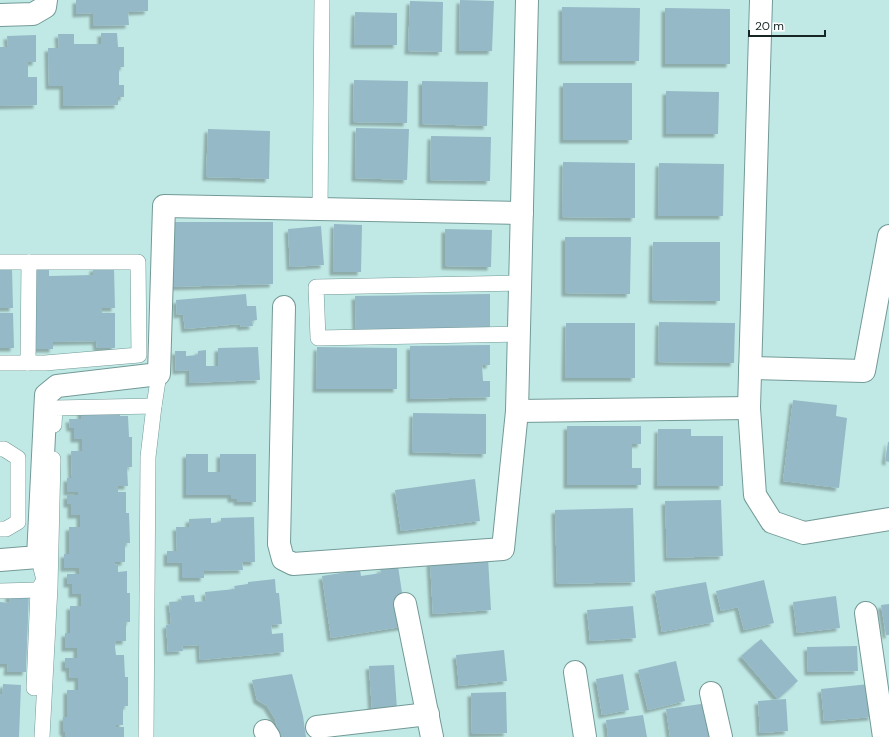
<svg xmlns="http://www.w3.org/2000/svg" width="889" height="737" font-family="'DM Sans',sans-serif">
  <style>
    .building { fill: #95b9c7; filter: url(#shadow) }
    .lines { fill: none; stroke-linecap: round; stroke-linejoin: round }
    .lane-casing { stroke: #739a97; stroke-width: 16 }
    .street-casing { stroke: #739a97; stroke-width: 24 }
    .lane { stroke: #fff; stroke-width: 15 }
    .street { stroke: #fff; stroke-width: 22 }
  </style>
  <defs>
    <filter id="shadow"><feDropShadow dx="-3.5" dy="3.5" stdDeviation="1" flood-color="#0004"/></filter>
  </defs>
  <rect width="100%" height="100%" fill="#c0e9e5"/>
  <!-- building -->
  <g class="building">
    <path d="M76,0H148V11L128,12L129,25L93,26V13L76,14Z"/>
    <path d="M460,0L494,1L492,51H459Z"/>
    <path d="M410,1L443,2L442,52L408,51Z"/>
    <path d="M562,7L640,8L639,61H562Z"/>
    <path d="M665,8L730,9V64H665Z"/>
    <path d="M355,12L397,13V45H354Z"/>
    <path d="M101,33H117L118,47H124V67H119V85H124V97H118V105L63,106V86H49L48,48H59L58,34H74V44H101Z"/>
    <path d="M36,35V62H28V77H37V105L0,106V47H8L7,36Z"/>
    <path d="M354,80L408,81L407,123L353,122Z"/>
    <path d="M422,81L488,82L487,126L422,124Z"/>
    <rect x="563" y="83" width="69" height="57"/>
    <path d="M666,91L719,92L718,134H666Z"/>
    <path d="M356,128L409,129L407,180L355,178Z"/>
    <path d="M208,129L270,131L269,179L206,177Z"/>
    <path d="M431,136L491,137L490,181L430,180Z"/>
    <path d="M563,162L635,163V218L562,217Z"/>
    <path d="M659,163L724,164L723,216H658Z"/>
    <path d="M168,222H273V284L167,287Z"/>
    <path d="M334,224L362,225L361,272H333Z"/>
    <path d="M321,226L324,265L290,267L288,229Z"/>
    <path d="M445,229L492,230L491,267L445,266Z"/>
    <path d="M565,237H631L630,294L565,293Z"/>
    <path d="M653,242H720V301L652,300Z"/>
    <path d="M0,268H12L13,308H0Z"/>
    <path d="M93,268H114L115,308H102V313H115V348H97L96,341L53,342V349H36L35,270H49V276L93,275Z"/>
    <path d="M246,294L247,306H256L257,320L252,321L253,326L241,327L240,324L185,329L183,314L177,315L176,300Z"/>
    <path d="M490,294V331L356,333L355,296Z"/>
    <path d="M0,313H13L14,348H0Z"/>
    <path d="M659,322L735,323L734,363L658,362Z"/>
    <path d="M566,323H635V378H565Z"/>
    <path d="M490,345V365H482L483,381H490V397L410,399V346Z"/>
    <path d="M258,347L260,380L189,383V370L176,371L175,351H186V356L198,355V351L206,350V366H218V348Z"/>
    <path d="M317,347L397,348V389H316Z"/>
    <path d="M793,400L837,405L836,416L847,418L839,488L783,481Z"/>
    <path d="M120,409V416H128L129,437H132V467H127L128,486H118V492H126V513H129L130,543H125V562H115V565L118,564V572L127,571V593H130V622H126V641H116L115,647L116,655H124L125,677H128V706H123V725H116V727H124V737H65V732H63V717H67V690H78V678H70L69,668H65V658H77V648H65V633H70V606H81V594H72V584H67V574H79V568H64V554H69V527H80V515H71V504H67V495H78V492H67V478H72L71,451H82V439H74V428H70L69,419H81V410Z"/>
    <path d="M413,413L486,414V454L412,452Z"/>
    <path d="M567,426H641V444H632V468H641V485H567Z"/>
    <path d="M658,429H691V436H723V486H657Z"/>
    <path d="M888,442H889V462L885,461Z"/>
    <path d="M186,454H208V472H220V454H256V502H237V499H231V495H186Z"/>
    <path d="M475,479L480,521L401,531L395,490Z"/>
    <path d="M721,500L723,556L667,558L665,501Z"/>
    <path d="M633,508L635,582L557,584L555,510Z"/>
    <path d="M254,517L255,562H242L243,570L204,571V578H182V563H167V551H177L176,527H189V519L211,518V523L221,522V518Z"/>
    <path d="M488,558L491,610L433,614L430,562Z"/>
    <path d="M398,566L407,626L331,638L322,576L360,570L361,576L381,573L380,569Z"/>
    <path d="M275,579L276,593H279L282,624L271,625L272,634L283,633L284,652L200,660L199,645L182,646L183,651L168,652L166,625L171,624L169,602L182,601L181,596L194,595L195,602L206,601L205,592L235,589L234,586L248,584V582Z"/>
    <path d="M764,580L774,623L744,630L738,607L721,611L716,591Z"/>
    <path d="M706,582L714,622L662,632L655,591Z"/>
    <path d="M9,591L29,592L26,672H7L8,664H0V602L9,603Z"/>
    <path d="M836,596L840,628L797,633L793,602Z"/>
    <path d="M889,604V635H886L881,605Z"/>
    <path d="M633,606L636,638L590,641L587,610Z"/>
    <path d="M761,639L798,681L778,699L741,656Z"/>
    <path d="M857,646L858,671L808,672L807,647Z"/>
    <path d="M504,650L507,681L459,686L456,655Z"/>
    <path d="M676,661L685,701L648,710L638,670Z"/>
    <path d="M394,665L397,709L372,711L369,666Z"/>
    <path d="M292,674L303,716L306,737H277L278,731L275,719L267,706L257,700L252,680Z"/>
    <path d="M623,674L629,710L602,715L596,679Z"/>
    <path d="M3,684L21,685L19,737H0V694H2Z"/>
    <path d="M869,684L872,717L824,721L821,689Z"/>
    <path d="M506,692L507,733L472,734L471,693Z"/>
    <path d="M786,699L788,731L760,733L758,701Z"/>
    <path d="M708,703L713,737H670L666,709Z"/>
    <path d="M643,715L647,737H608L606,720Z"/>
  </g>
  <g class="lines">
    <!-- lane casing -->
    <g class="lane-casing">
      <g id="lane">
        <path d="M320,210L322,0"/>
        <path d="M0,262H138L139,355L45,363H0"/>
        <path d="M519,334L318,338L316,287L520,283"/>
        <path d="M28,363L29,262"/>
        <path d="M54,425L55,408L154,406"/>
        <path d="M0,449H4L18,458V522L6,529H0"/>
        <path d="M0,591L38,590"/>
        <path d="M34,688L38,590L44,580L41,568"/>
        <path d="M42,737L50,587L53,459"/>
        <path d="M146,737L148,457L154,406L159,374"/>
      </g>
    </g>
    <!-- street casing -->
    <g class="street-casing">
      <g id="street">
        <path d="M761,0L749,408L755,495L772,522L804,533L889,519"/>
        <path d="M0,15L33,14L45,7L46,0"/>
        <path d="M284,307L279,544L283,559L293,564L503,549L517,411L527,0"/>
        <path d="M750,368L864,371L889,236"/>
        <path d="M517,411L749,408"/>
        <path d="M0,560L38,557L46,395L57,386L159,374L164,206L522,213"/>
        <path d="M405,604L432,737"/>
        <path d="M866,613L884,737"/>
        <path d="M575,672L585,737"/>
        <path d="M711,693L721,737"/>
        <path d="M317,727L428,714"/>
        <path d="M265,731L269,737"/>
      </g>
    </g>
    <!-- lane -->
    <use href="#lane" class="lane"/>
    <!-- street -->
    <use href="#street" class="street"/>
  </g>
  <!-- scale -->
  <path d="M749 30v6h76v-6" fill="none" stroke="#162625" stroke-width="2"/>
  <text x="755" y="30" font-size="12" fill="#162625" stroke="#ffffff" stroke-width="3" paint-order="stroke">20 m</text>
</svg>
